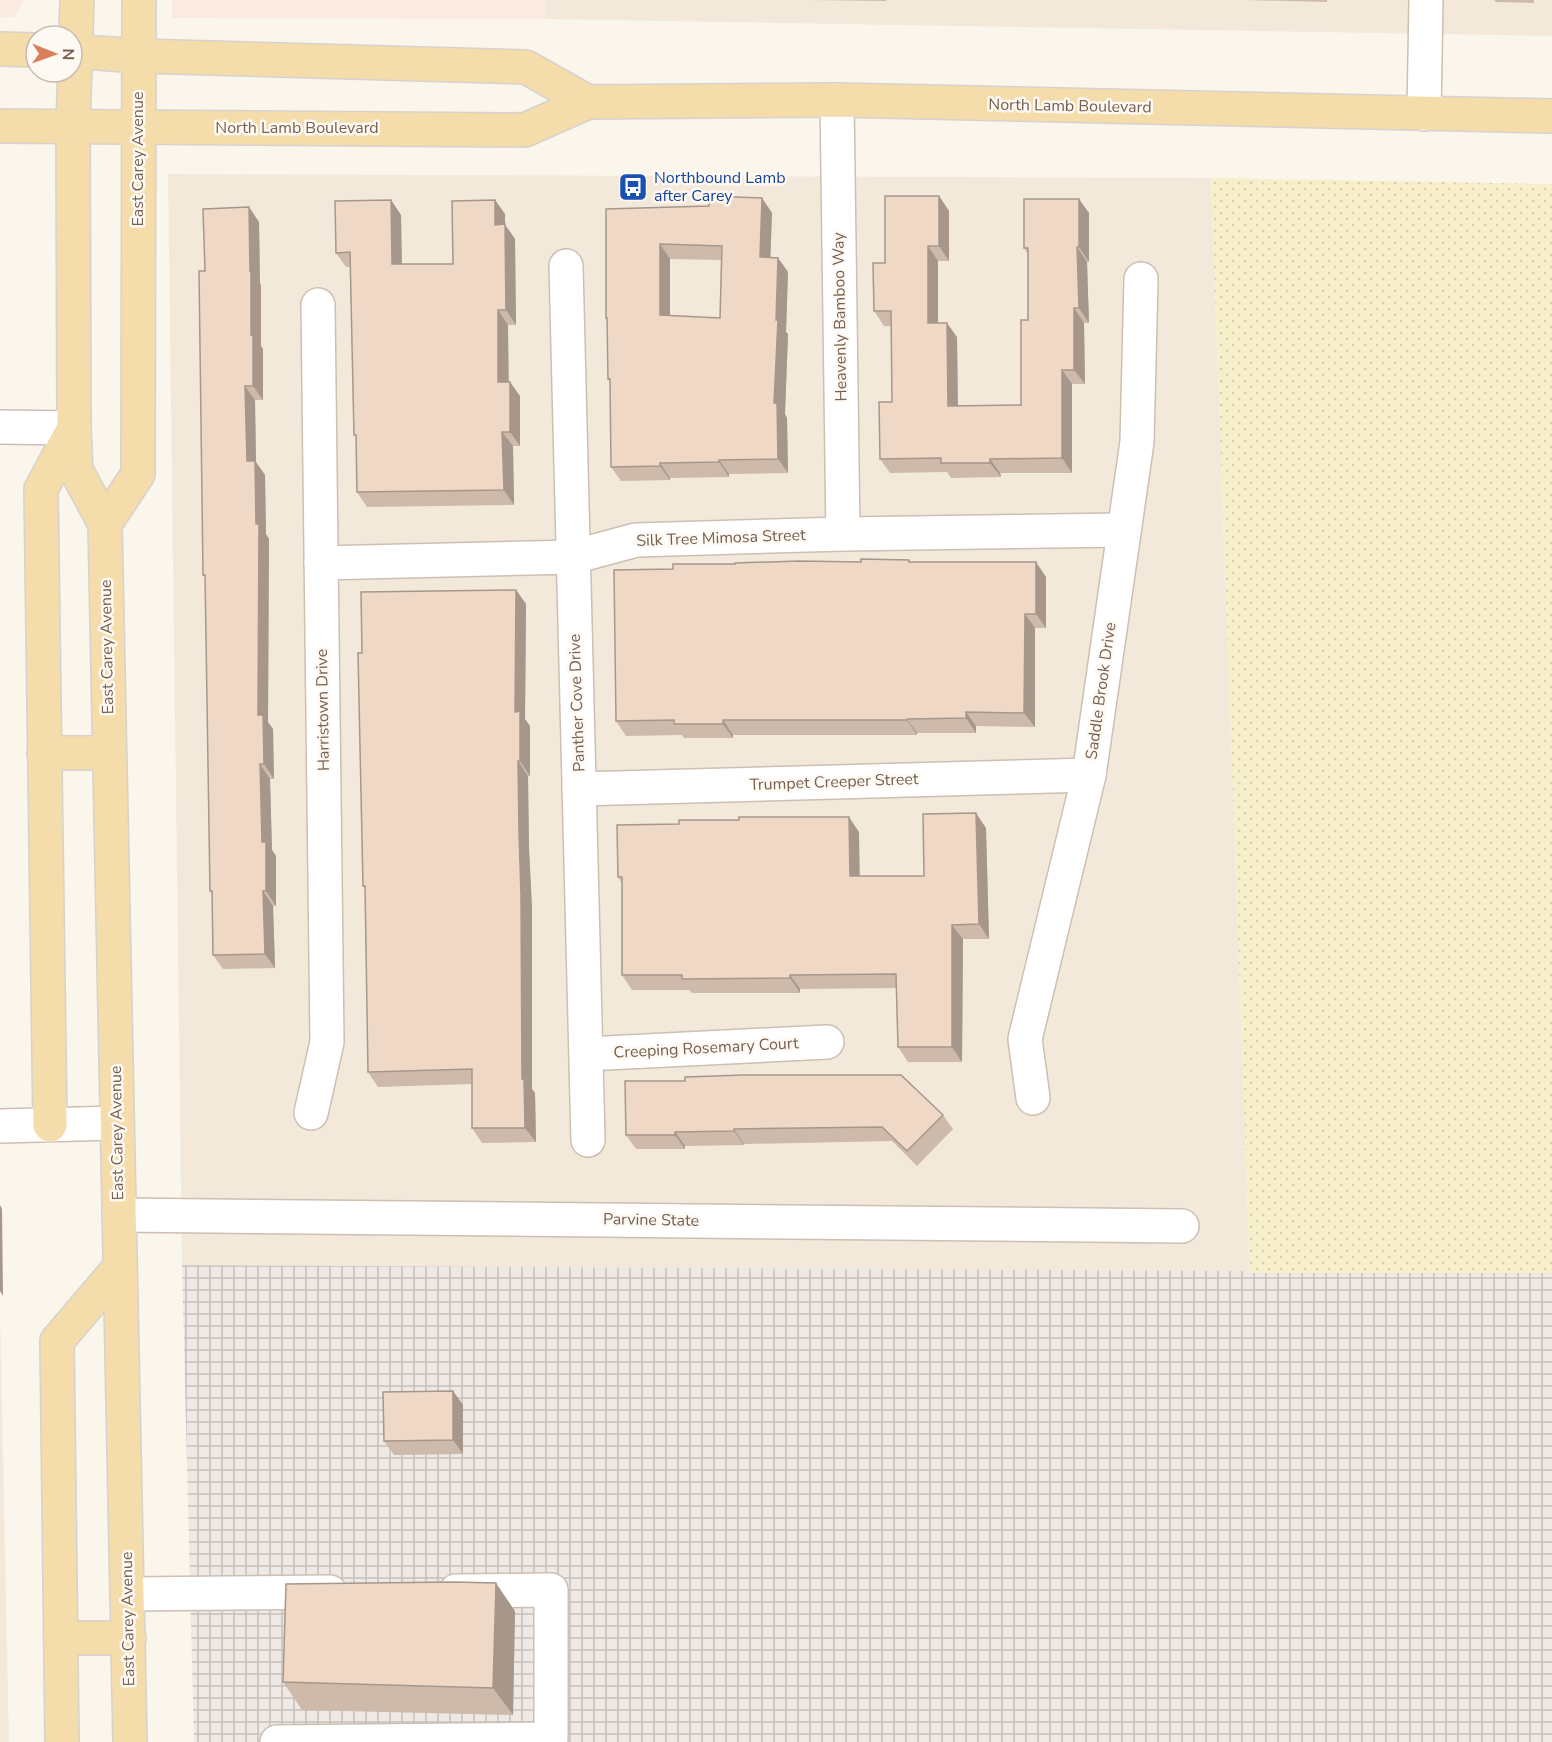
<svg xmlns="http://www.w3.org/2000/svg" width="1552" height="1742" font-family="'Nunito Sans',sans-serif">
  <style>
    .residential { fill: #f3e9db }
    .commercial { fill: #faeae1 }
    .industrial { fill: url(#industrial-grid) }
    .sand { fill: url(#sand-dots) }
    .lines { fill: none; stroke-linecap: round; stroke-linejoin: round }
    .minor-casing { stroke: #cdbfb2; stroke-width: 36 }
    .major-casing { stroke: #d8d2ce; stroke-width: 36 }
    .minor { stroke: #fff; stroke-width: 33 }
    .major { stroke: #f4dcab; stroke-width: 33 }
    .wall { fill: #cebaaa; fill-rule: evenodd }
    .shaded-wall { fill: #a7978b }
    .building { fill: #efd8c6; stroke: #a7978b; stroke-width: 1.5; fill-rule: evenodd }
    .labels { text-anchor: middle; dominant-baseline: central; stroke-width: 5; stroke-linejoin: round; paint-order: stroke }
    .street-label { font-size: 16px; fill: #755f50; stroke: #fefaf3 }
    .transit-label { font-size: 16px; fill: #164399; stroke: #fefaf3; text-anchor: start }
  </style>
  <defs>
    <pattern id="industrial-grid" width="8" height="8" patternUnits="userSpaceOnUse" patternTransform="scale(1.5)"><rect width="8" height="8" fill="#eee9e4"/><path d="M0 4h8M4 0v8" fill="none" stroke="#c5c0bb"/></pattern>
    <pattern id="sand-dots" width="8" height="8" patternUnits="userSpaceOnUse" patternTransform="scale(1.5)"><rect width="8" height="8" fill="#f7efca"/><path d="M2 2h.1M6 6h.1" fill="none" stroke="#d7cfaf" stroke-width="1.8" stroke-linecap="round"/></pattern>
  </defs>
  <rect width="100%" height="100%" fill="#fbf6ec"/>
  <!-- residential -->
  <g class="residential">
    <path d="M545,0H1552V36L545,19Z"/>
    <path d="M168,174L1211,178L1250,1273L182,1265Z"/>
    <path d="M0,1311L9,1742H0Z"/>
  </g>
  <!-- commercial -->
  <g class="commercial">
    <path d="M0,0H24L14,17H0Z"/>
    <path d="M172,0H545V19L172,18Z"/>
  </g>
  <!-- industrial -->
  <path class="industrial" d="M182,1265L1552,1273V1742H194Z"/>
  <!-- sand -->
  <path class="sand" d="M1211,178L1552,184V1273H1250Z"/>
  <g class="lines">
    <!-- minor casing -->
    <g class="minor-casing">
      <g id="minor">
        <path d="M837,100L843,534"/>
        <path d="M1424,114L1426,0"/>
        <path d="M566,266L588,1140"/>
        <path d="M0,427L74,428"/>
        <path d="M321,563L573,557L636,540L843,534L1123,530"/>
        <path d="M579,789L1089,775"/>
        <path d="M586,1054L827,1042"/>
        <path d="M1033,1098L1025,1039L1089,775L1137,442L1141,279"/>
        <path d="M311,1113L327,1042L318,305"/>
        <path d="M0,1126L117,1123"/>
        <path d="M119,1215L1182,1226"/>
        <path d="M128,1594L330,1592"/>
        <path d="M277,1742L551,1739V1590L456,1591"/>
      </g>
    </g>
    <!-- major casing -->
    <g class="major-casing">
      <g id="major">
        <path d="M77,0L73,128L74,428L76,470L105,524L130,1742"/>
        <path d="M0,49L36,50"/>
        <path d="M72,51L138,56L526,67L588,102"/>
        <path d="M0,126L525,130L588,102L837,100L1552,116"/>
        <path d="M105,524L138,474L139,0"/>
        <path d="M44,753H109"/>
        <path d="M50,1125L41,489L74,428"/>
        <path d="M61,1638H129"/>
        <path d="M62,1742L57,1341L120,1267"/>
      </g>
    </g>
    <!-- minor -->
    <use href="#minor" class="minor"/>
    <!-- major -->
    <use href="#major" class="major"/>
  </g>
  <!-- wall -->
  <g class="wall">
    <path d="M811,0H886V1Z"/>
    <path d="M1247,0H1327V2Z"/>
    <path d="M1494,0H1534V3L1496,2Z"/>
    <path d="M939,196L949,211V261H938V323L957,337L958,406L1021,405L1028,320V254L1024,248L1089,213V262H1087L1089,323H1084L1085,384H1072V473H1000L1001,477L951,478L947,472L890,473L880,459L892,402L891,326H884L874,311L885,263Z"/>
    <path d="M762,198L772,213L770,257L778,258L788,272L786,332L788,334L785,414L787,418L788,473L729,474V477L670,478V480L621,481L611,467L610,383L608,379L607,321L606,318V209L709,206ZM670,259L721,260L720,318L670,316Z"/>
    <path d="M391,200L401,215L402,264H453L495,200L505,214V224L515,239L516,325H508V382L520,396V446H513L514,505L367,507L357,492V438L354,435L350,267H346L336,253Z"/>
    <path d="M249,207L259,222L260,283L261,286V346L263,349V400H255L256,462L265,475L266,534L269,539L268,722L273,729L274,779H270L272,850L276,856V906H273L275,968L223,969L213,955L212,894L210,891L205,577L203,575L205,271Z"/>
    <path d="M911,562L1046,577V628H1035V727L976,726V733H917V735H733V738H684L682,735L626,736L616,721L673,569Z"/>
    <path d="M516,590L526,604L525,719L530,726V776H528L529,848L532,909V1089L535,1093L536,1142L482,1143L472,1128V1084L378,1087L368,1072L365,888L363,886L362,653Z"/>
    <path d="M986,828L989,939H963L962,1062H908L898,1047L896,988L800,989V993H692L689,990H632L622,975V883L618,877L859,832V876H924Z"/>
    <path d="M943,1115L953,1129L917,1166L892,1141L744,1144V1145L685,1146V1149H636L626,1135Z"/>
    <path d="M453,1391L463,1405V1454L394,1455L384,1441Z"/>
    <path d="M515,1611L513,1715L302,1710L283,1682Z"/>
  </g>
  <!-- shaded-wall -->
  <g class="shaded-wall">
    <path d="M939,196L949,211V261L939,246Z"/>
    <path d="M762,198L772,213L770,271L760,257Z"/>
    <path d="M1079,199L1089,213V262L1079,247Z"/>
    <path d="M391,200L401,215L402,279L392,264Z"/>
    <path d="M495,200L505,214V225L515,239L516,325L506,310L495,225Z"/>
    <path d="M249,207L259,222L260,283L261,286V346L263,349V400L253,386L251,335Z"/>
    <path d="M660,244L670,259V330L660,315Z"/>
    <path d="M928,246L938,261V338L928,323Z"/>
    <path d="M1077,247L1087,262L1089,323L1079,308Z"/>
    <path d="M778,258L788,272L786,332L788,334L785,414L787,418L788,473L778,459L774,403Z"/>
    <path d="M1074,308L1084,323L1085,384L1074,370Z"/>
    <path d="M498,310L508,325L509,396L498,382Z"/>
    <path d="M947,323L957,337L958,421L948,406Z"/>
    <path d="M1062,370L1072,384V473L1062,458Z"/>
    <path d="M510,382L520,396V446L510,432Z"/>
    <path d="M245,386L255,400L256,462L265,475L266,534L269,539L268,722L273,729L274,779L264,764L258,715L247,461Z"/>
    <path d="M502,432L513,446L514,505L504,490Z"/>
    <path d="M990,459L1000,473L1001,477L990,463Z"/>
    <path d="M719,460L729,474V477L719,462Z"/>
    <path d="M660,463L670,478V480L660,466Z"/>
    <path d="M1036,562L1046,577V628L1036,614Z"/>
    <path d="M516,590L526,604L525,719L530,726V776L520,761L515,712Z"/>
    <path d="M1025,614L1035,628V727L1024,713Z"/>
    <path d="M966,712L976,726V733L966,718Z"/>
    <path d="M907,719L917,733V735L907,720Z"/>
    <path d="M723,720L733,735V738L723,724Z"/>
    <path d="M518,761L528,776L529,848L532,909V1089L535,1093L536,1142L525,1128L522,1079Z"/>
    <path d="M260,764L270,779L272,850L276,856V906L266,891L262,842Z"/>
    <path d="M976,813L986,828L989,939L979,924Z"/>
    <path d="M849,817L859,832L860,891L850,876Z"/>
    <path d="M263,891L273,906L275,968L265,954Z"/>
    <path d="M952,925L963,939L962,1062L952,1047Z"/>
    <path d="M790,975L800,989V993L790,978Z"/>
    <path d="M734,1129L744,1144V1145L734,1131Z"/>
    <path d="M675,1132L685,1146V1149L675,1135Z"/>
    <path d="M0,1205L2,1209L3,1296L0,1291Z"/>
    <path d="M453,1391L463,1405V1454L453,1440Z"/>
    <path d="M496,1583L515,1611L513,1715L493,1688Z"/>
  </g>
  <!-- building -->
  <g class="building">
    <path d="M709,196L762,198L760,257L778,258L776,320H778L774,403H777L778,459L719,460V462L660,463V466L611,467L610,379H608L607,318H606V209L709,206ZM660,244L722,246L720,318L660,315Z"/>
    <path d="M885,196H939V246H928V323H947L948,406L1021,405V320H1028V248H1024V199H1079V247H1077L1079,308H1074V370H1062V458L990,459V463H941V458L880,459L879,402H892L891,311H874L873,263H885Z"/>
    <path d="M391,200L392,264H453L452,201L495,200V225L505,224L506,310H498V382H510V432H502L504,490L357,492L356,435H354L350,252L336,253L335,201Z"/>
    <path d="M249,207L250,271H251V335H253V386H245L247,461H255L256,524H259L258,715H263L264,764H260L262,842H266V891H263L265,954L213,955L212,891H210L205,575H203L199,271H205L203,209Z"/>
    <path d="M861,559L909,560V562H1036V614H1025L1024,713L966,712V718L907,719V720H723V724H674V720L616,721L614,570L673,569V564H735V563L799,561L861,562Z"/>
    <path d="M516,590L515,712L520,711V761H518L519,833L521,895L522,1079H524L525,1128H472V1069L368,1072L365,886H363L358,653H362L361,592Z"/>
    <path d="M976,813L979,924L952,925V1047H898L896,974L790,975V978L682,979V975H622V877H618L617,825L679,824V820H739V817H849L850,876H924L923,814Z"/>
    <path d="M744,1075H901L943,1115L907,1151L882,1127L734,1129V1131L675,1132V1135H626L625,1081H685V1077Z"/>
    <path d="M453,1391V1440L384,1441L383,1392Z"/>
    <path d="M454,1582L496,1583L493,1688L283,1682L286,1584Z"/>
  </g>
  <!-- icons -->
  <defs>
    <g id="bus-square" transform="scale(1.5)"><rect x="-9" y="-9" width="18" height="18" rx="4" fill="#1a4fb4" stroke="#fefaf3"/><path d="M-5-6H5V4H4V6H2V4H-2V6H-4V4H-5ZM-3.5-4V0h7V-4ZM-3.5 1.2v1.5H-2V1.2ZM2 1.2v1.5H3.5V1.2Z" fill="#fff"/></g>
  </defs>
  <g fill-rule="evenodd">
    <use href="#bus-square" x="633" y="187"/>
  </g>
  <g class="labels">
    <!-- street labels -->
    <g class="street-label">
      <text transform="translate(1070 106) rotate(1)">North Lamb Boulevard</text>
      <text x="297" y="128">North Lamb Boulevard</text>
      <text transform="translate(138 159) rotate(-90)">East Carey Avenue</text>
      <text transform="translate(840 317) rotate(-91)">Heavenly Bamboo Way</text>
      <text transform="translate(721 538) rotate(-2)">Silk Tree Mimosa Street</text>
      <text transform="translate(107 647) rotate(-91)">East Carey Avenue</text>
      <text transform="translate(1101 691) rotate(-82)">Saddle Brook Drive</text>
      <text transform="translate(577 703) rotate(-92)">Panther Cove Drive</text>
      <text transform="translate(323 710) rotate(-91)">Harristown Drive</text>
      <text transform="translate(834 782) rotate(-2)">Trumpet Creeper Street</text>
      <text transform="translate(706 1048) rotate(-3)">Creeping Rosemary Court</text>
      <text transform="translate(117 1133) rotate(-91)">East Carey Avenue</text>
      <text transform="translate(651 1220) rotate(1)">Parvine State</text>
      <text transform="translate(128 1619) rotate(-91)">East Carey Avenue</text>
    </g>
    <!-- transit labels -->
    <g class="transit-label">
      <text x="654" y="178">Northbound Lamb<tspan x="654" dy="18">after Carey</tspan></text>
    </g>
  </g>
  <!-- north arrow -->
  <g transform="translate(54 54) rotate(91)"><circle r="28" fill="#fefaf3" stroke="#c7bcb2" stroke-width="1.5"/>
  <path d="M0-4.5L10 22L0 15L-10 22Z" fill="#da7e5c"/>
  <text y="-9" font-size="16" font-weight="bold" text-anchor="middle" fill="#755f50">N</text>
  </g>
</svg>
